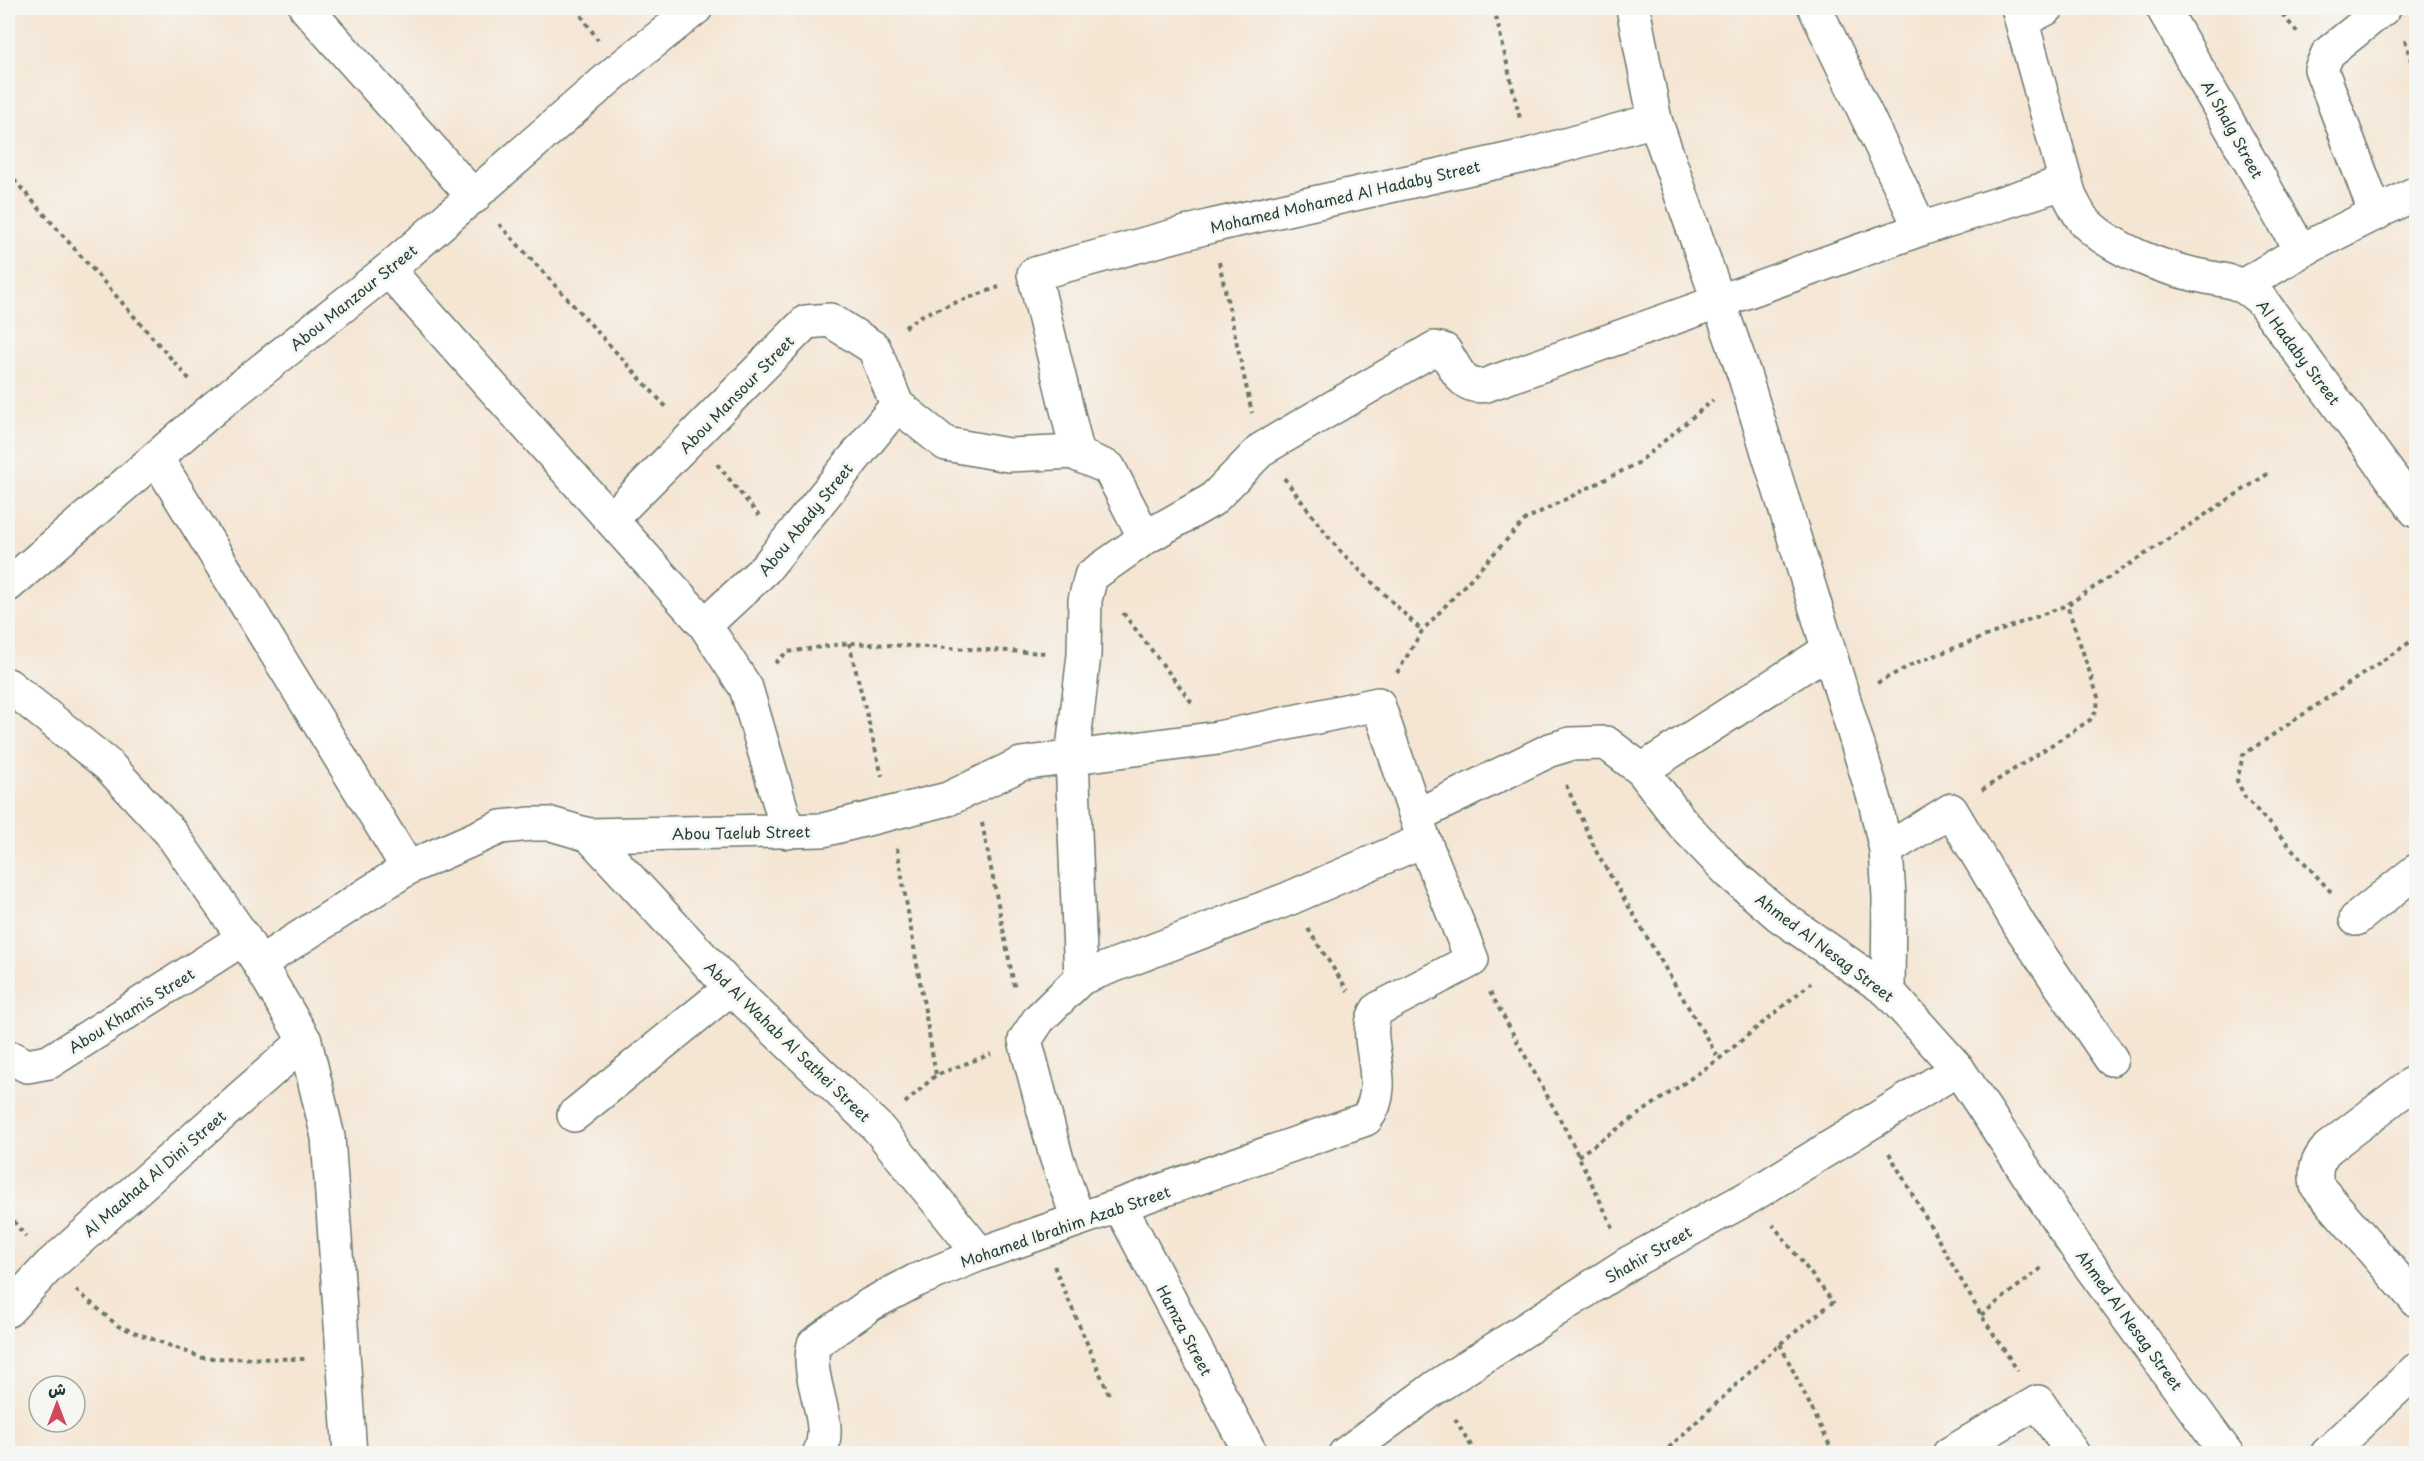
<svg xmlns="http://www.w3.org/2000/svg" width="2424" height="1461" font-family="'Playpen Sans','Playpen Sans Arabic',sans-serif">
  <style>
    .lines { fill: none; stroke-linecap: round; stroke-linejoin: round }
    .street-casing { stroke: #6a786c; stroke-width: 36 }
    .path { stroke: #6a786c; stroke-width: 4; stroke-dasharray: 4.5 4.5; stroke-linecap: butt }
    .street { stroke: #fff; stroke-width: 33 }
    .labels { text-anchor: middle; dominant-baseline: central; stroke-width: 6; stroke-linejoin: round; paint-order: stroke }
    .street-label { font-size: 15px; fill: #1f3d34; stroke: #f6f6f2 }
  </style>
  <rect width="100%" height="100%" fill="#f6f6f2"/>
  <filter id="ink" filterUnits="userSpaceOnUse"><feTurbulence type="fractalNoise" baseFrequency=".0167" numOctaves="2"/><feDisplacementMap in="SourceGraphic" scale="12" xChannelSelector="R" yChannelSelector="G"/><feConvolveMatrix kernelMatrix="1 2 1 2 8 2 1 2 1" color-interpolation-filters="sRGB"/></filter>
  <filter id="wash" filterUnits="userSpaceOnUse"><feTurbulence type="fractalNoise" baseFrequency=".008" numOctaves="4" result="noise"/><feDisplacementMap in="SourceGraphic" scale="24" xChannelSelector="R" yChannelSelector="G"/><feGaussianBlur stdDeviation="1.35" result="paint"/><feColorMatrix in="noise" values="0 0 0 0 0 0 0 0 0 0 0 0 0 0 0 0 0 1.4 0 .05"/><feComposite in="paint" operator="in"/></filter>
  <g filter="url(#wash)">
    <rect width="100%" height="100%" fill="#f5e5d3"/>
  </g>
  <g filter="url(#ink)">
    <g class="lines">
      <!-- street casing -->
      <g class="street-casing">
        <g id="street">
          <path d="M306,8L474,197"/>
          <path d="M1633,8L1655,120L1744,374L1875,801L1886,850L1889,897L1888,991"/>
          <path d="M1815,8L1921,229"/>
          <path d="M2018,8L2070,197C2075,206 2080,218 2087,224C2114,250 2160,267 2196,275C2228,282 2237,278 2262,301L2416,511"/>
          <path d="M2163,8L2301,251"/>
          <path d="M2022,21L2047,8"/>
          <path d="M2376,214L2321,69L2328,53L2384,8"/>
          <path d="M388,270L705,625L746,688L788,832"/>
          <path d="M2244,285L2301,251L2416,193"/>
          <path d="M157,459L408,868L260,963"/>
          <path d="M611,519L806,322L830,320L874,348L897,405L946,444L1008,455L1077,452"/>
          <path d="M1145,538L1109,468L1078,455L1034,274L1211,226L1529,155L1655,120"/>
          <path d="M8,585L214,408L388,270L618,70L696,8"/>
          <path d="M705,625L765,569L897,405"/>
          <path d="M8,685L108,765L170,832L244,938L305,1041L328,1137L350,1454"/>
          <path d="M1642,770L1827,651"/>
          <path d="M1416,816L1550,750L1570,744L1606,743L1642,770L1683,824L1729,872L1780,916L1888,991L1958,1069L2074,1244L2227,1454"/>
          <path d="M589,835L731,988L878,1128L980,1254"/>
          <path d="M1886,850L1951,810L2020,926L2111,1059"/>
          <path d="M408,868L501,827L531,824H551L589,835L823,830L948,799L1021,764L1218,738L1378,704L1424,840L1472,960L1378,1009C1358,1036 1394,1082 1366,1119L980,1254L915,1281L871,1304L814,1344C804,1379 836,1422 819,1454"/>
          <path d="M2356,919L2416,871"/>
          <path d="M1081,978L1072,758L1084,655L1085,600L1091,576L1145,538L1212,500L1262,449L1435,348L1444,350C1456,367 1461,390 1486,385L1921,229L2066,182"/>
          <path d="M14,1059L27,1066L49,1062L244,938"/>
          <path d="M2416,1081L2328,1148C2317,1161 2314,1169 2317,1186L2416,1300"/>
          <path d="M574,1115L731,988"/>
          <path d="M1120,1206L1251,1454"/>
          <path d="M1078,1219L1056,1156L1025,1040L1039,1019L1081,978L1288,899L1424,840"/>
          <path d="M8,1310L49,1266L305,1041"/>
          <path d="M1345,1454L1436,1387L1629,1263L1751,1196L1958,1069"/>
          <path d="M1949,1454L2038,1402L2073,1454"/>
          <path d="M2327,1454L2416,1370"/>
        </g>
      </g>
      <!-- path -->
      <g class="path">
        <path d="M576,8L598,40"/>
        <path d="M1494,8L1520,119"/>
        <path d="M2277,8L2297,32"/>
        <path d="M2405,40L2416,77"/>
        <path d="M8,173L190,380"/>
        <path d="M499,224L668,409"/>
        <path d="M1219,262L1252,413"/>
        <path d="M905,327L924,314L999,287"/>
        <path d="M717,464L759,516"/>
        <path d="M1284,478L1337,548L1422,631"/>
        <path d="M1123,613L1193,704"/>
        <path d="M849,643L882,776"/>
        <path d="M775,663L787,652L849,643L1047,653"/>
        <path d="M1397,673L1422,631L1526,519L1638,463L1713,400"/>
        <path d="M1877,683L1913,664L2067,605L2269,473"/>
        <path d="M1566,785L1597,853L1719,1059"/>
        <path d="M1982,790L2090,720L2097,710L2098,697L2067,605"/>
        <path d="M982,823L1015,990"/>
        <path d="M897,848L936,1075"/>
        <path d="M2331,892L2245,797L2237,781L2243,755L2416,638"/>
        <path d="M1308,929L1348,991"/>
        <path d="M1490,992L1567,1132L1614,1230"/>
        <path d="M905,1103L936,1075L991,1054"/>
        <path d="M1889,1153L1981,1315L2018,1371"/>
        <path d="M1578,1156L1719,1059L1811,983"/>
        <path d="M8,1214L26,1237"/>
        <path d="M1054,1266L1110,1397"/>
        <path d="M76,1290L118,1326L203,1358L307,1359"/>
        <path d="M1981,1315L2044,1266"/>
        <path d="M1780,1344L1834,1454"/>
        <path d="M1455,1419L1476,1454"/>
        <path d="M1662,1454L1780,1344L1833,1302L1773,1225"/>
      </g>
      <!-- street -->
      <use href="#street" class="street"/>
    </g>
  </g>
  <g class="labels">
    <!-- street labels -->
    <g class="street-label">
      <text transform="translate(2233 129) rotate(61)">Al Shalg Street</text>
      <text transform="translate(1345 196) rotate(-13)">Mohamed Mohamed Al Hadaby Street</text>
      <text transform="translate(353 297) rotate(-39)">Abou Manzour Street</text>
      <text transform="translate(2299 352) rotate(53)">Al Hadaby Street</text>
      <text transform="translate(736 394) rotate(-46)">Abou Mansour Street</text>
      <text transform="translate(805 519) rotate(-51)">Abou Abady Street</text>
      <text transform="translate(741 832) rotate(-1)">Abou Taelub Street</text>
      <text transform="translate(1825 947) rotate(37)">Ahmed Al Nesag Street</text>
      <text transform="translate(131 1010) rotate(-32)">Abou Khamis Street</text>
      <text transform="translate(788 1041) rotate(44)">Abd Al Wahab Al Sathei Street</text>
      <text transform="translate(154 1173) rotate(-41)">Al Maahad Al Dini Street</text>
      <text transform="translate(1065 1226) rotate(-19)">Mohamed Ibrahim Azab Street</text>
      <text transform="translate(1648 1254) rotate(-30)">Shahir Street</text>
      <text transform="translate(2130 1320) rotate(54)">Ahmed Al Nesag Street</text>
      <text transform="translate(1185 1330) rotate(62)">Hamza Street</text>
    </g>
  </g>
  <!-- margin -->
  <rect width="2424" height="1461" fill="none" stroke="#f6f6f2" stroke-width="30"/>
  <!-- north arrow -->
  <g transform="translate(57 1404)"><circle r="28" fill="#f6f6f2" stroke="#a0aca6" stroke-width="1.5"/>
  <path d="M0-4.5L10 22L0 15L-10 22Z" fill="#d1495b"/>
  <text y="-9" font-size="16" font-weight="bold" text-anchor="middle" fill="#1f3d34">ش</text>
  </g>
</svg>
